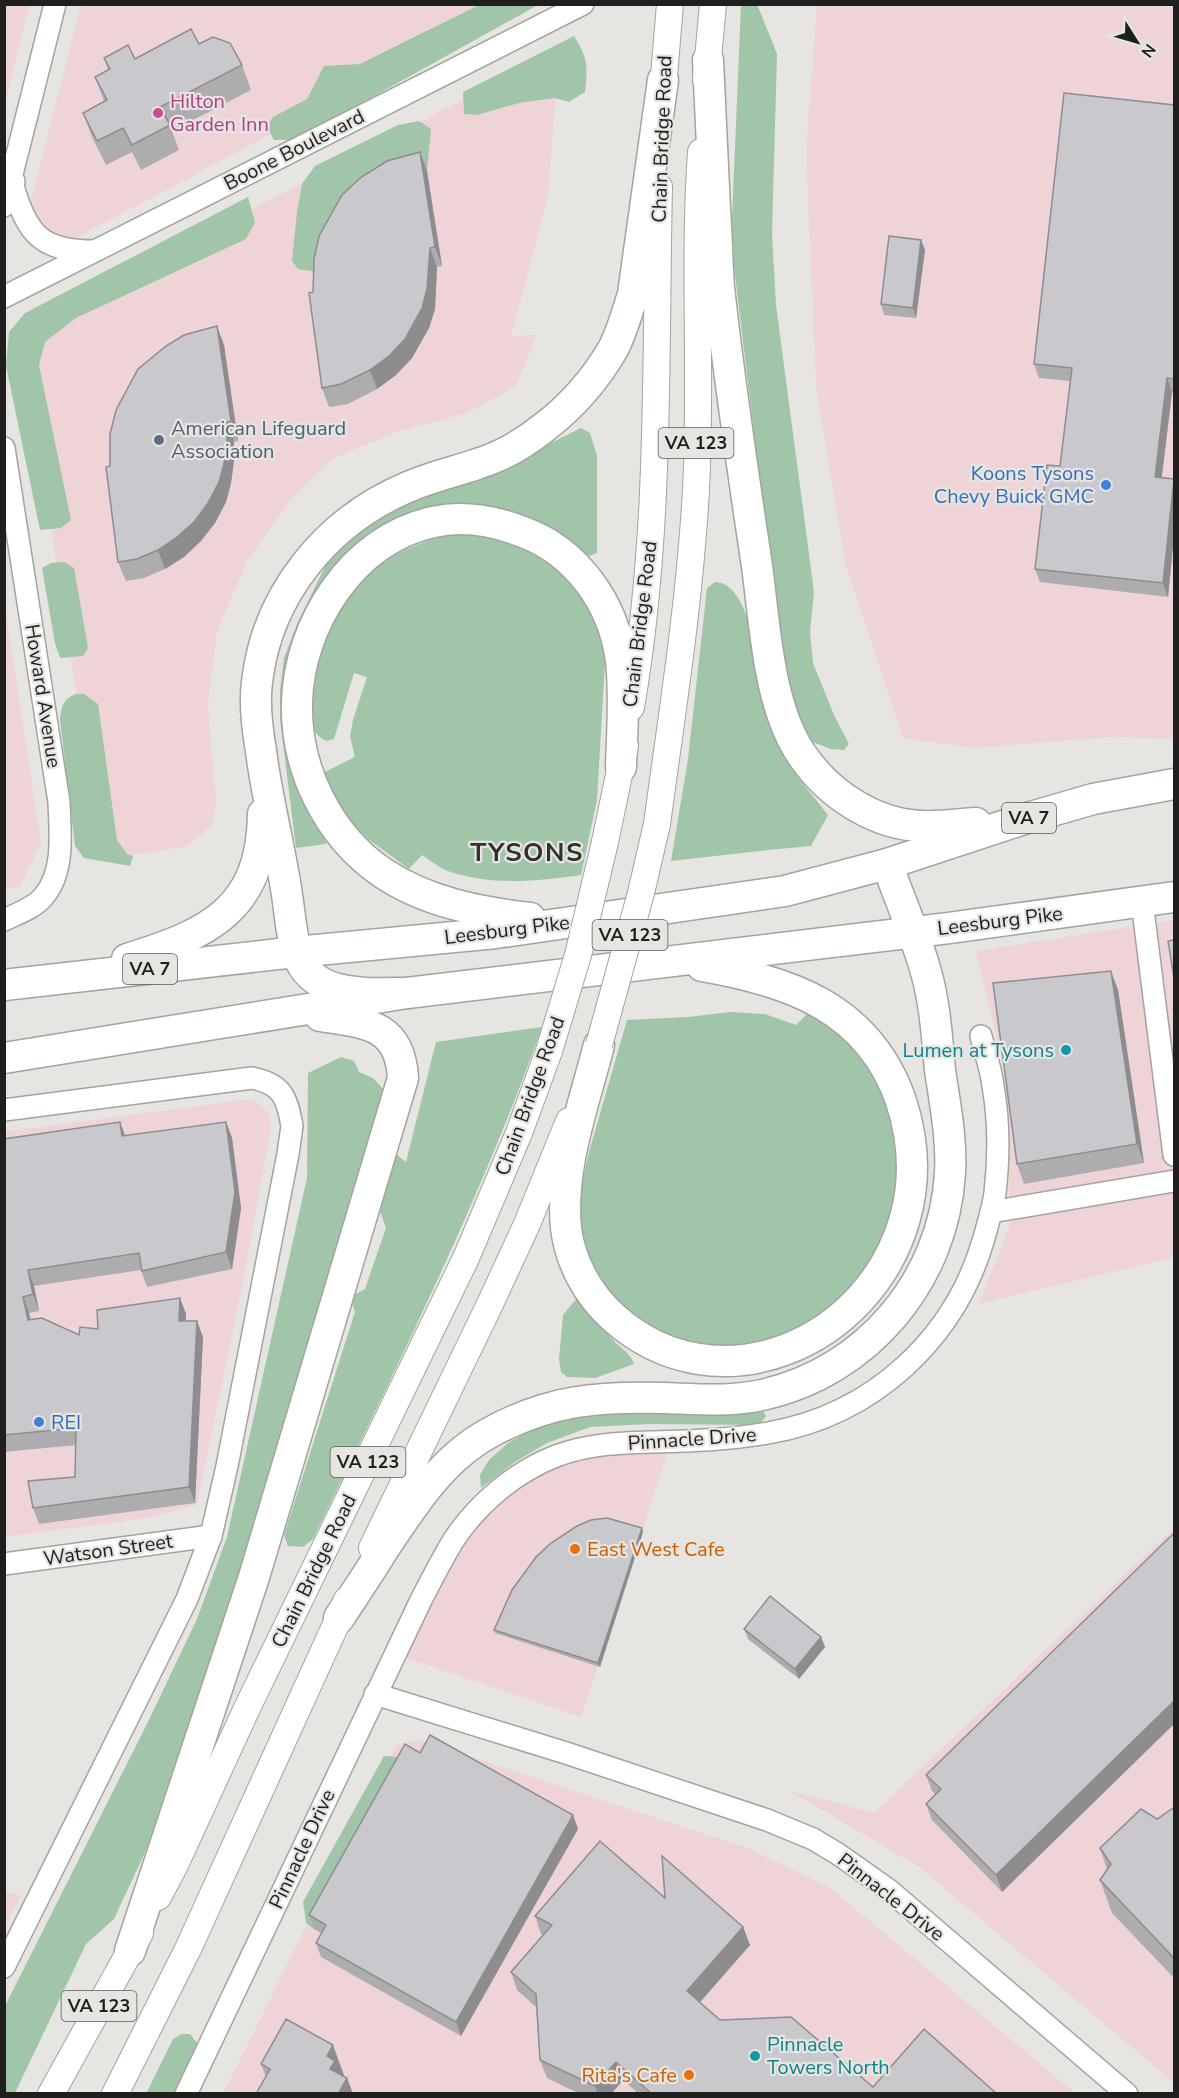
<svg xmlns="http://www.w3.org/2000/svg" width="1179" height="2098" font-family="'Nunito Sans',sans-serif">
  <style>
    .commercial { fill: #efd4d7 }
    .green { fill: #a1c5a9 }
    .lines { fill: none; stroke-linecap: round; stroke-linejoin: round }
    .minor-casing { stroke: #a4a39f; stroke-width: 24 }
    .major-casing { stroke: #a4a39f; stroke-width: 28 }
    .highway-casing { stroke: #a4a39f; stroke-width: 33 }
    .minor { stroke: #fff; stroke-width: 21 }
    .major { stroke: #fff; stroke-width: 26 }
    .highway { stroke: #fff; stroke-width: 30 }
    .major-bridge-casing { stroke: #a4a39f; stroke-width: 28; stroke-linecap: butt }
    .major-bridge { stroke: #fff; stroke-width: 26 }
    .wall { fill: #adacaf }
    .shaded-wall { fill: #8d8c8f }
    .building { fill: #c9c8cc; stroke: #8d8c8f; stroke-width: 1.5 }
    .hotel-dot { fill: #d1479c; stroke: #e6e5e1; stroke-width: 2 }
    .service-dot { fill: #5c6f8a; stroke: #e6e5e1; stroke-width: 2 }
    .shop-dot { fill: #3f7fe0; stroke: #e6e5e1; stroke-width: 2 }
    .culture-dot { fill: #0f9aa8; stroke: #e6e5e1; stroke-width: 2 }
    .food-dot { fill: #e8710a; stroke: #e6e5e1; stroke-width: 2 }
    .labels { text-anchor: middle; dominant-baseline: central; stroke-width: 4.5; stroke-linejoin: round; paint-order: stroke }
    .shield { fill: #e6e5e1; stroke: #5b5a58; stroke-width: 1.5 }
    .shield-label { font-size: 18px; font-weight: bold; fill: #1f1f1d }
    .hotel-label { font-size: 20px; fill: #b23c85; stroke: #e6e5e1; text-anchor: start }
    .street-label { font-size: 20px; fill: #1f1f1d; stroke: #e6e5e1 }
    .service-label { font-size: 20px; fill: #4e5e75; stroke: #e6e5e1; text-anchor: start }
    .shop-label { font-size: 20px; fill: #366cbe; stroke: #e6e5e1; text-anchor: end }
    .culture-label { font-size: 20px; fill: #0d838f; stroke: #e6e5e1; text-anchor: end }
    .food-label { font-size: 20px; fill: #c56008; stroke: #e6e5e1; text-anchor: start }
    .district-label { font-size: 26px; font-weight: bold; letter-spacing: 1.5px; fill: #32312e; stroke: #e6e5e1 }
  </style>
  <rect width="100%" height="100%" fill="#e6e5e1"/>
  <!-- commercial -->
  <g class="commercial">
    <path d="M5,4L29,5L5,105L4,5Z"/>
    <path d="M81,5H514L61,246L26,220Z"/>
    <path d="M817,5H1174V739L1112,737L973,748L903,738L846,566L816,386L806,151Z"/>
    <path d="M559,50L548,196L511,337L537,334L516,386L467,413L396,432L332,459L291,499L247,561L217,631L208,705L216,804L212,825L188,846L102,860L38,443L31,324Z"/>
    <path d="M5,607L41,843L20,886L5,889Z"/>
    <path d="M1174,920V1257L979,1304L1010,1225L1006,1077L976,951Z"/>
    <path d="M242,1100H252L259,1103L269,1114L271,1128L244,1277L197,1505L147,1518L5,1537L4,1132Z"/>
    <path d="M669,1448L581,1717L394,1654L453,1537L548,1459Z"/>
    <path d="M1174,1528V2083L919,1867L788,1790L874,1813Z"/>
    <path d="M420,1740L750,1849L829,1887L1075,2093L223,2094L396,1745Z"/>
    <path d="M5,1891L21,1896L5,1926L4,1891Z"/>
  </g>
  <!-- green -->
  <g class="green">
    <path d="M757,4L777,54L772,234L776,305L814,592L810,632L813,663L834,715L849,744L844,750L831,749L810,741L798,717L787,684L771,576L734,266L732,218L741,5Z"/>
    <path d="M479,5H538L295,140H274L267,126L273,117L307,99L324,66L360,64Z"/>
    <path d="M574,36C588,58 588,66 585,92L569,102L555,98L519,103L477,115L464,114L463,92Z"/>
    <path d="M419,121L431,129L427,171L322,273L298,269L292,261L297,212L302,184L315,166L398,125Z"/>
    <path d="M248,197L255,222L246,239L76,318L45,342L39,365L71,520L61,528L40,530L6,366L9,332L25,313Z"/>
    <path d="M581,428L590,433L597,456V553L589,556L537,524L382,534L291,662L326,844L296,848L280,719V690L284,658L297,624L334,548L385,509L535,451Z"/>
    <path d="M470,531L509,541L532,550L561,568L588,604L601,636L605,663L597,800L581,875C538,881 493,886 451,872C441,869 431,861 422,855L409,869L368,839L347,818L324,779L325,772L355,757L350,736L353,720L367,677L354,673L334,739L327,741C322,739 319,737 316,733C303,712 318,660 326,638C335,616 350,589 369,573C401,548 430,537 470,531Z"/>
    <path d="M64,562L74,568L88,648L83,656L60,658L55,643L42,568L51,563Z"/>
    <path d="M715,582C756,582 762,700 772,730C782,762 808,789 828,815L811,846L768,850L671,861L688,759L707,588Z"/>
    <path d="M76,694H84L98,704L117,840L127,854L133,856L130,866L84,858L75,846L60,720C61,708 63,699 76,694Z"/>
    <path d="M811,1010L863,1053L885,1094L899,1142V1198L885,1242L841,1305L772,1346L681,1345L620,1305L600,1278L585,1248L580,1212L581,1187L589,1152L627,1020L688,1017L730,1012L765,1014L796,1025Z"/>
    <path d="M542,1027C479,1204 395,1370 313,1539L303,1547L288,1546L284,1535L355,1312L350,1297L365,1289L386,1228L379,1208L396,1154L406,1162L436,1042Z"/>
    <path d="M341,1057L354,1061L359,1072L373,1078L383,1089L381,1114L294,1407L160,1820L114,1919L86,1944L15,2093H5L4,2008L147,1724L197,1619L227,1537L307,1178L308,1073Z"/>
    <path d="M577,1298C592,1311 602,1327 615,1342C622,1349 631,1354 634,1364L595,1378L567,1377L561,1372L559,1359L563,1315Z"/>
    <path d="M761,1407L766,1416L759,1425L649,1424L590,1427L547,1443L515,1462L481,1488L480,1475L489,1460L508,1443L550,1420L589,1410Z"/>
    <path d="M384,1756L410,1758L314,1929L306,1923L303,1902Z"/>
    <path d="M182,2034H190L199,2045L174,2093L146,2094L173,2039Z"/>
  </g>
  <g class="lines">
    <!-- minor casing -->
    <g class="minor-casing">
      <g id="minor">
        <path d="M14,181L13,186C28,235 41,251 94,251"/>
        <path d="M4,206L55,4"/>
        <path d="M4,297L583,4"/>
        <path d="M4,448L59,802C60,832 65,871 44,896C36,907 17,914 4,920"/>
        <path d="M1142,902L1174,1155"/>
        <path d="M4,1110L252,1078C282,1084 287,1097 292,1126L288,1154L227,1466L211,1536L187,1599L4,1967"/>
        <path d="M991,1212L1174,1181"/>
        <path d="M4,1564L211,1536"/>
        <path d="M375,1694L566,1753L767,1820L813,1839L838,1854L889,1890L1127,2094"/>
        <path d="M186,2094L422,1598C432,1579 442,1559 453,1541C477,1504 515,1472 556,1456C588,1444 618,1443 652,1442C691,1441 729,1440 768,1433C873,1415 955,1339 984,1238C988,1223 993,1208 995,1193C999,1158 999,1120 993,1086C991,1069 985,1052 981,1036"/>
      </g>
    </g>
    <!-- major casing -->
    <g class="major-casing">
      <g id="major">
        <path d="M706,80L713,4"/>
        <path d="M662,100L670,4"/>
        <path d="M631,707C661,535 655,361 659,187"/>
        <path d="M657,824C672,713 690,601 696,489C702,377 693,264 701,152"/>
        <path d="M605,842L625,746"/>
        <path d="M372,1548L490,1304L527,1224L569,1121"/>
        <path d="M158,1897L174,1867L248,1706L466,1258L519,1133L549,1051"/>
        <path d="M51,2094L140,1933"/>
        <path d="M115,2094L188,1949L347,1600"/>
      </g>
    </g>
    <!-- highway casing -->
    <g class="highway-casing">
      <g id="highway">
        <path d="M708,60C710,110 713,160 715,209C717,235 717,261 719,287C729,380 743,473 757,566C765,624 768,709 804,758C830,795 876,825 922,826C940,827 958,824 976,823"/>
        <path d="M530,918C479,912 426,902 383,873C328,836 295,768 297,702C299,624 353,539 433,522C464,515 495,521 523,532C577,552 614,604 621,661C625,696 622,732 621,767"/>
        <path d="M127,959C208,934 262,910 263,814"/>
        <path d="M4,985L296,952L496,933L785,891L887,864L1024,819L1093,799L1174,784"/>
        <path d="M407,993C368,993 312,999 297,953C291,935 290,914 287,895C280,847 267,799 261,751C257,728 254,705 257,682C267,594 327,521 408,487C430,477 454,472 477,464C500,457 523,444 542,429C570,408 595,380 613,349C622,332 627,313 633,294L663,80"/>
        <path d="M599,1045C584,1104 560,1167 566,1228C570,1262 588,1295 614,1318C717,1410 870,1344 905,1218C916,1179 913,1138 901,1101C869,1008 790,981 702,966"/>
        <path d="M4,1058L407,993L949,928L1174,897"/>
        <path d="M339,1618C354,1595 369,1573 383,1550C413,1505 442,1458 491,1432C550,1400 598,1396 664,1398C697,1399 730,1402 762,1395C867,1372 944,1280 950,1173C952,1139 945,1104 940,1070C937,1038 935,1003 926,972C916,936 900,900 887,864"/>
        <path d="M130,1951L254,1577L403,1078C400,1023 364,1023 320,1016"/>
      </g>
    </g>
    <!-- minor -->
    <use href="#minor" class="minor"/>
    <!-- major -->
    <use href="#major" class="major"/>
    <!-- highway -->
    <use href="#highway" class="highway"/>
    <!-- major-bridge casing -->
    <g class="major-bridge-casing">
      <g id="major-bridge">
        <path d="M599,1045L641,893L657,824"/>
        <path d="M549,1051L578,955L605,842"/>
      </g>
    </g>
    <!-- major-bridge -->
    <use href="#major-bridge" class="major-bridge"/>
  </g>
  <!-- wall -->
  <g class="wall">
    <path d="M199,44L242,65L251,90L172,131L179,150L141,170L132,152L106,165L92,137L83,113L104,101L95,77L108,70L104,58L135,59Z"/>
    <path d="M1174,105V392H1172L1162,477L1174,479V536L1168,597L1040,582L1035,569L1060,466L1070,381L1039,378L1034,364Z"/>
    <path d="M427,171L442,266L437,267L435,309L429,328L412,358L396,375L377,389L348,404L329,407L322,388L313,292Z"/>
    <path d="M921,240L925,250L916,318L884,315L881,304Z"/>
    <path d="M224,345L238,441L234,442V461L231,483L226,502L215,523L201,541L184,557L165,569L144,578L126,581L118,562L110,466Z"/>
    <path d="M1118,990L1144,1163L1024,1184L1017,1164Z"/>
    <path d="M226,1122L232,1138L241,1208L232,1269L147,1287L141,1270L34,1286L39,1311L29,1313L31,1320L79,1335L98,1329L186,1314V1321L203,1337L195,1503L39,1524L33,1508L75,1477L76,1445L4,1452V1139L125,1136Z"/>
    <path d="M643,1532L600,1667L495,1633L494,1630Z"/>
    <path d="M1174,1533V1724L1002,1892L932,1820L926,1804L935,1794L932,1791L926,1775Z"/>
    <path d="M744,1629L821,1637L825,1647L799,1679L748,1639Z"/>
    <path d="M420,1753L573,1815L578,1829L461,2036L321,1957L316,1943L321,1933L314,1929L309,1915Z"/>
    <path d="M1174,1810V1978L1112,1913L1100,1880L1107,1869L1100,1848Z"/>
    <path d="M665,1898L743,1927L750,1945L700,2002L720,2020L873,2087L997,2094H639L623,2080L611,2094H580L547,2078L540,2060L536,2007L517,1990L511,1972L543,1935L541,1934L535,1916Z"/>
    <path d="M261,2064L345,2077L347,2078L353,2094H256L266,2077Z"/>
  </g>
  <!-- shaded-wall -->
  <g class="shaded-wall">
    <path d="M420,152L427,171L442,266L435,247Z"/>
    <path d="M921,240L925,250L916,318L913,308Z"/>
    <path d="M430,248L437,267L435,309L429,328L412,358L396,375L377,389L370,370Z"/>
    <path d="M217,326L224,345L238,441L231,421Z"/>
    <path d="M1167,378L1172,392L1160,490L1155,477Z"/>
    <path d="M227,422L234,442V461L231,483L226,502L215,523L201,541L184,557L165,569L158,550Z"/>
    <path d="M1174,479V536L1168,597L1163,583Z"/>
    <path d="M1111,971L1118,990L1144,1163L1137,1144Z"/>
    <path d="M120,1122L126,1138L122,1136Z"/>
    <path d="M226,1122L232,1138L241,1208L232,1269L226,1252Z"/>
    <path d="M28,1270L34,1286L39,1311L33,1294Z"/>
    <path d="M23,1297L29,1313L34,1337L28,1320Z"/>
    <path d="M180,1298L186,1314L185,1337L179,1321Z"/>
    <path d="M197,1321L203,1337L195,1503L189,1487Z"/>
    <path d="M642,1528L643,1532L600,1667L598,1663Z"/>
    <path d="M821,1637L825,1647L799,1679L795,1669Z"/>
    <path d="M1174,1701V1724L1002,1892L996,1875Z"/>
    <path d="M573,1815L578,1829L461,2036L456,2022Z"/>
    <path d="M743,1927L750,1945L694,2009L687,1991Z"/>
    <path d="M333,2045L345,2078H347L353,2094H338L327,2056Z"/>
    <path d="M616,2062L623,2080L611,2094H598L595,2086Z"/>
  </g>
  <!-- building -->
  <g class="building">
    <path d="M191,29L199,44L213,37L230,43L242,65L160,107L170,125L132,145L123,128L97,141L83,113L107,100L95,77L110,69L104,58L128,45L135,59Z"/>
    <path d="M1064,93L1174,105V379L1167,378L1155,477L1174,479L1163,583L1035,569L1047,465L1060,466L1072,368L1034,364Z"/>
    <path d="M420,152L435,247L430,248L427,289L422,308L405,339L389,356L370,370L341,384L322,388L309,293L313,292L314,259L319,236L342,195L360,178L387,161Z"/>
    <path d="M889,236L921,240L913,308L881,304Z"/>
    <path d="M217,326L231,421L227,422V442L224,464L219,482L208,503L194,522L177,537L158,550L137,559L118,562L106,467L110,466V434L116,410L138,369L166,346L184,335Z"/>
    <path d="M1174,940V978L1168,941Z"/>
    <path d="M1111,971L1137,1144L1017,1164L993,983Z"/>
    <path d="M120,1122L122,1136L226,1122L235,1192L226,1252L142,1271L139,1253L28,1270L33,1294L23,1297L28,1320L42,1318L79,1335L80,1327L98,1329L97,1310L180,1298L179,1321H197L189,1487L33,1508L28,1481L75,1477L76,1428L4,1435V1139Z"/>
    <path d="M607,1518L642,1528L598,1663L494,1630L512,1590L536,1557L551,1543L577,1526L591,1520Z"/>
    <path d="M1174,1533V1701L996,1875L926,1804L941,1789L926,1775Z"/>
    <path d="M770,1596L821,1637L795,1669L744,1629Z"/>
    <path d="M430,1735L573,1815L456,2022L316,1943L326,1925L309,1915L405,1744L420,1753Z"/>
    <path d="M1173,1808L1174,1810V1958L1100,1880L1111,1864L1100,1848L1141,1809L1157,1819Z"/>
    <path d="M600,1841L665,1898L662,1856L743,1927L687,1991L720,2020L791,2017L873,2087L924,2029L997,2094H652L616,2062L595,2086L540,2060L536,1994L511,1972L552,1925L535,1916Z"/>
    <path d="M286,2019L333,2045L327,2056L335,2061L330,2069L347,2078L338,2094H256L270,2069L261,2064Z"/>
  </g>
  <!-- markers -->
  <circle class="hotel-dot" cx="158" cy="113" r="6"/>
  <circle class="service-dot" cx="159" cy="440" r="6"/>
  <g class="shop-dot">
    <circle cx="1106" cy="485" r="6"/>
    <circle cx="39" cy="1422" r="6"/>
  </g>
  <g class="culture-dot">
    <circle cx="1066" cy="1050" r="6"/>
    <circle cx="755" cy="2056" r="6"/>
  </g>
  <g class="food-dot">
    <circle cx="575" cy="1549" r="6"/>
    <circle cx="689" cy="2075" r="6"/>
  </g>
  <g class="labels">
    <!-- shield labels -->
    <g class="shield">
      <rect x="658.5" y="428" width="75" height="30" rx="4.5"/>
      <rect x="1002" y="803" width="54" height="30" rx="4.5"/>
      <rect x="592.5" y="920" width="75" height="30" rx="4.5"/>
      <rect x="123" y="954" width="54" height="30" rx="4.5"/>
      <rect x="330.5" y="1447" width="75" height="30" rx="4.5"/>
      <rect x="61.5" y="1991" width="75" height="30" rx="4.5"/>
    </g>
    <g class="shield-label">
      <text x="696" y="443">VA 123</text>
      <text x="1029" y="818">VA 7</text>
      <text x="630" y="935">VA 123</text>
      <text x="150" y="969">VA 7</text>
      <text x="368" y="1462">VA 123</text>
      <text x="99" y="2006">VA 123</text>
    </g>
    <!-- hotel labels -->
    <g class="hotel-label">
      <text x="170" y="101">Hilton<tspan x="170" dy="23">Garden Inn</tspan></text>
    </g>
    <!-- street labels -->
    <g class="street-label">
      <text transform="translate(662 139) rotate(-88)">Chain Bridge Road</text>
      <text transform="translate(294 150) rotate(-27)">Boone Boulevard</text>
      <text transform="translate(640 624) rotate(-83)">Chain Bridge Road</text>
      <text transform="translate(43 696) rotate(81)">Howard Avenue</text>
      <text transform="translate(1000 921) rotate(-7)">Leesburg Pike</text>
      <text transform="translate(507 930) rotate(-7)">Leesburg Pike</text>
      <text transform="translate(530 1096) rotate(-70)">Chain Bridge Road</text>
      <text transform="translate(692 1439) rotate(-4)">Pinnacle Drive</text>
      <text transform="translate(108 1550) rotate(-8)">Watson Street</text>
      <text transform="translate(314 1571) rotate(-64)">Chain Bridge Road</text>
      <text transform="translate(302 1849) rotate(-65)">Pinnacle Drive</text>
      <text transform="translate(891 1897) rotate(38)">Pinnacle Drive</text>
    </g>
    <!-- service labels -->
    <g class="service-label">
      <text x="171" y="428">American Lifeguard<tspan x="171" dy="23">Association</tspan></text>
    </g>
    <!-- shop labels -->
    <g class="shop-label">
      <text x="1094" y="473">Koons Tysons<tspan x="1094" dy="23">Chevy Buick GMC</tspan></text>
      <text x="51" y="1422" text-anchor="start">REI</text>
    </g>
    <!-- culture labels -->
    <g class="culture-label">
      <text x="1054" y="1050">Lumen at Tysons</text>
      <text x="767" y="2044" text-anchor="start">Pinnacle<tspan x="767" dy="23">Towers North</tspan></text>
    </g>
    <!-- food labels -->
    <g class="food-label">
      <text x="587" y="1549">East West Cafe</text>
      <text x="677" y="2075" text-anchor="end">Rita's Cafe</text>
    </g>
    <!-- district labels -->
    <g class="district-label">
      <text x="527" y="852">TYSONS</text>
    </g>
  </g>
  <!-- border -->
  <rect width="1179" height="2098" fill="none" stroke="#1f1f1d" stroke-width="12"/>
  <!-- north arrow -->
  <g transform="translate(1137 42) rotate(127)" stroke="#e6e5e1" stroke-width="4.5" paint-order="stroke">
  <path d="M0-4.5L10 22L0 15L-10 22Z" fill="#1f1f1d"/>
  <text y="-9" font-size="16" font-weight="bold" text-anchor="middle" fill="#1f1f1d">N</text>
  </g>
</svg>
